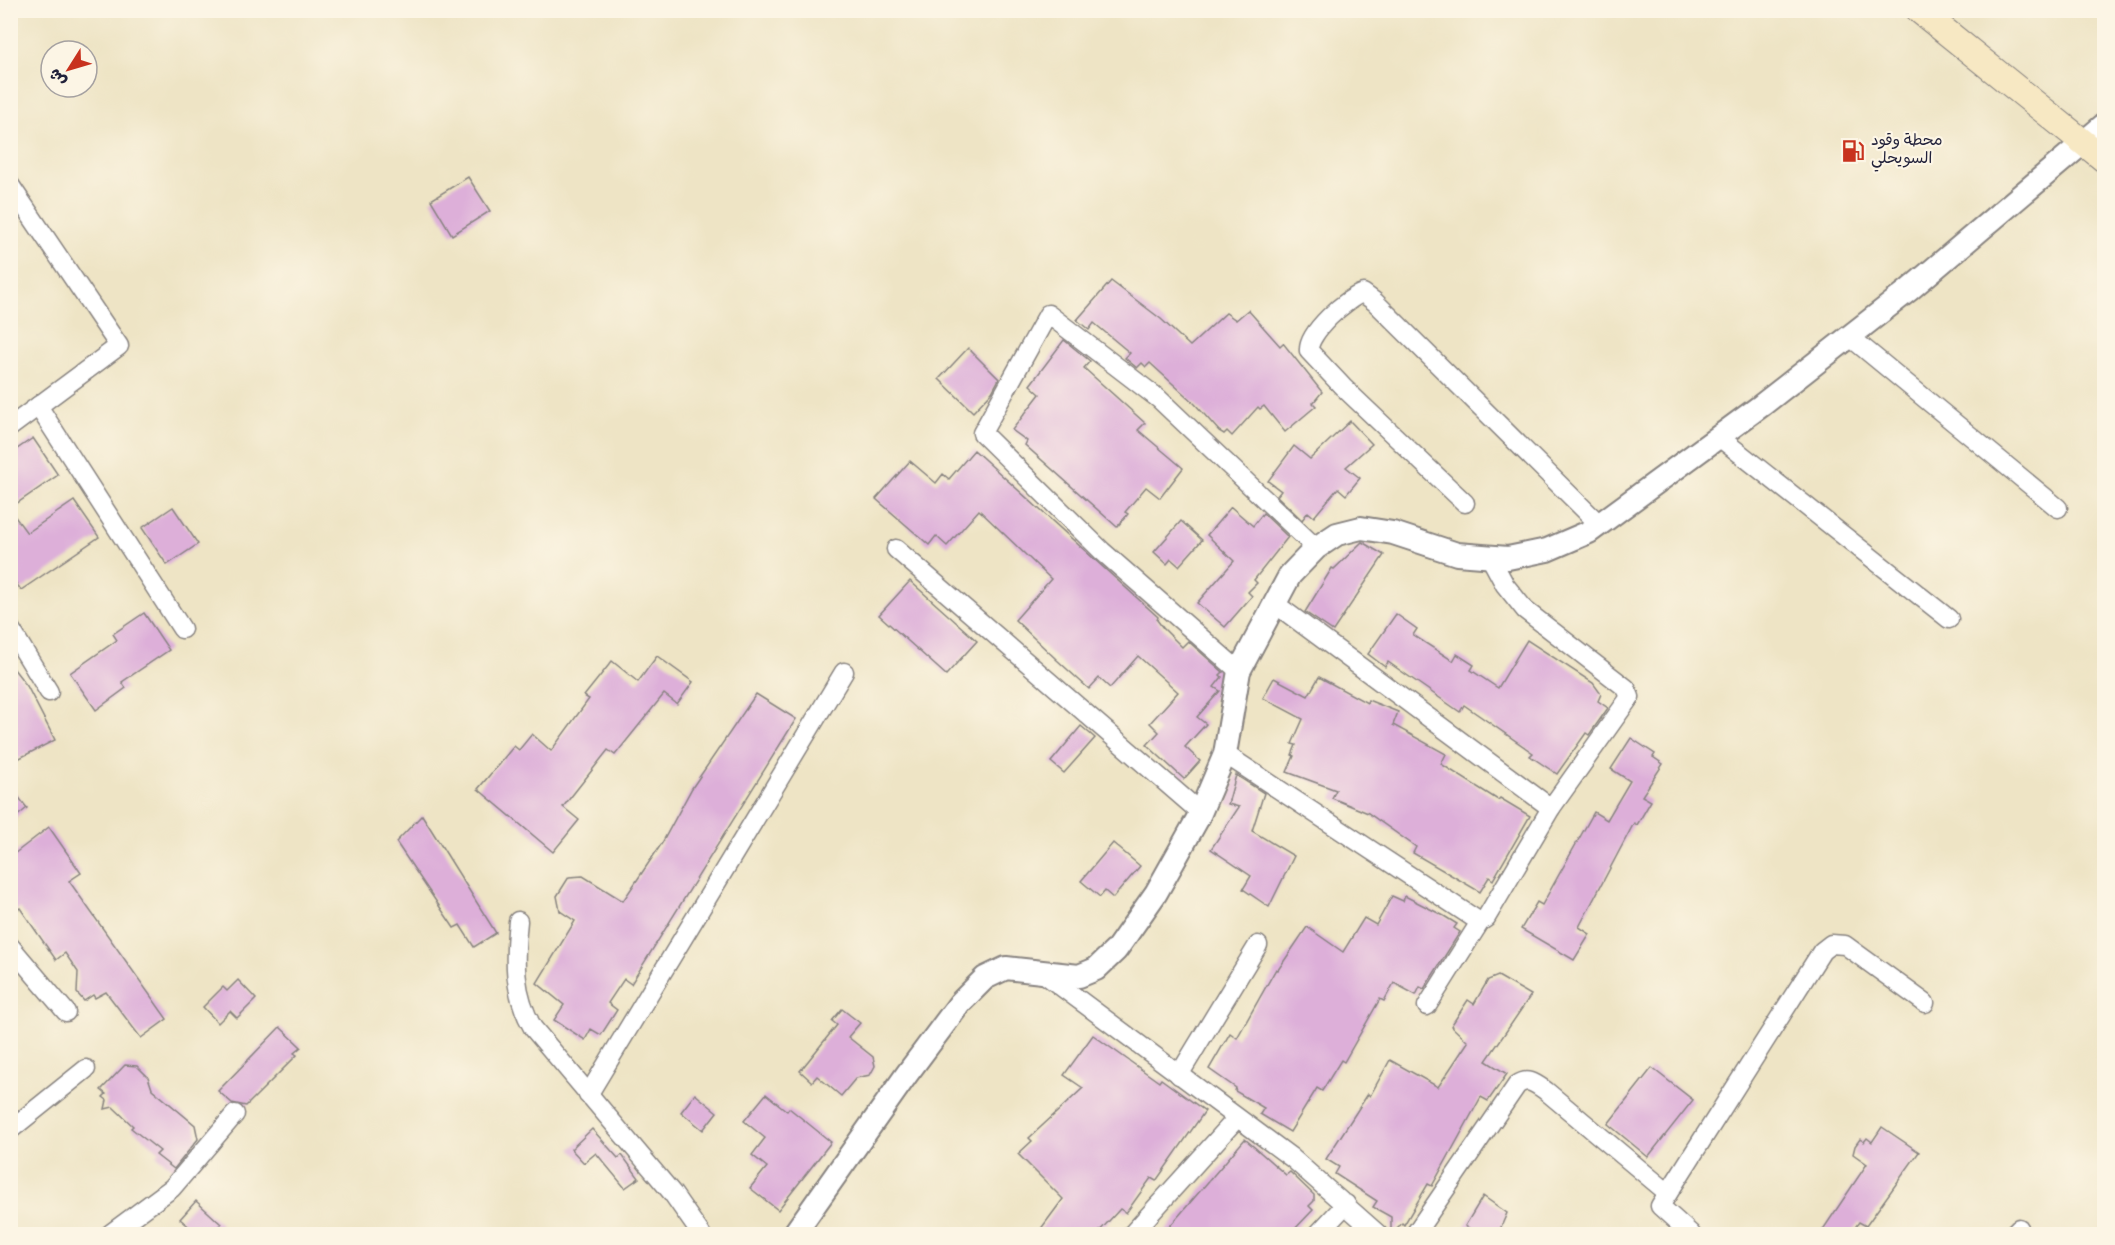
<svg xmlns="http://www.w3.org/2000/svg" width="2115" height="1245" font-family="'Gochi Hand','Playpen Sans Arabic',sans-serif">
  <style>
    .building { fill: #ddafd9 }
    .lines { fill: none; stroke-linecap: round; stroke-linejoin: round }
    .minor-casing { stroke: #888380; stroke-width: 21 }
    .tertiary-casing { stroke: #888380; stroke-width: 26 }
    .secondary-casing { stroke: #888380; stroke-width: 28 }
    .minor { stroke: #fff; stroke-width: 18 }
    .tertiary { stroke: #fff; stroke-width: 22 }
    .secondary { stroke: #f7e8c3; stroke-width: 26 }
    .labels { text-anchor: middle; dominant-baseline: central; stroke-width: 4.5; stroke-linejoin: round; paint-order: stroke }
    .poi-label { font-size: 16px; fill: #22223b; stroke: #fcf5e5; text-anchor: start }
  </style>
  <rect width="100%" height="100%" fill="#fcf5e5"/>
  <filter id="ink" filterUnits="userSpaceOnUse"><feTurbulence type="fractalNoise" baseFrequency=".0167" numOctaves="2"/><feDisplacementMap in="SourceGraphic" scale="12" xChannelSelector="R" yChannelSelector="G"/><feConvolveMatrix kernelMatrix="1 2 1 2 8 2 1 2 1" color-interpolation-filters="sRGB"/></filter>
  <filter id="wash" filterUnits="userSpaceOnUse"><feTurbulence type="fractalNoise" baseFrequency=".008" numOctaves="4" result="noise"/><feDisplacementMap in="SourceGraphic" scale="24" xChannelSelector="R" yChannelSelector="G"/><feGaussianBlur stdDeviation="1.35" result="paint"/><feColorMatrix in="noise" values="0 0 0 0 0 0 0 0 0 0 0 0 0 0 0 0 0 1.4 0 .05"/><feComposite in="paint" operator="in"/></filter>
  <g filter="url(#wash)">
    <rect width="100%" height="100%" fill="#eee4c5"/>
    <g id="blocks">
      <!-- building -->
      <g class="building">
        <path d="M468,177L490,211L452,235L431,200Z"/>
        <path d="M1111,281L1161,319L1190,346L1226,313L1236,320L1248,310L1280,346L1283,343L1322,392L1313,403L1316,406L1285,432L1264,406L1260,409L1258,407L1232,436L1227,431L1224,434L1219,431L1195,404L1150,363L1146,367L1142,363L1137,368L1125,358L1130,353L1094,323L1089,330L1077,320Z"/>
        <path d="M1064,340L1090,361L1084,368L1145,423L1138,430L1183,468L1160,498L1146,487L1125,512L1128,514L1117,527L1025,445L1027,441L1012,430L1040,394L1030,385Z"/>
        <path d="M968,348L999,379L992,392L973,412L939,379Z"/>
        <path d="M1350,421L1372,444L1346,467L1360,478L1346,495L1338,488L1314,517L1308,512L1302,520L1277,496L1281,491L1268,481L1294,446L1310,459Z"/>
        <path d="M33,438L58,475L10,508V454Z"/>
        <path d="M974,450L1158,617L1157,620L1163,628L1182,647L1188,641L1223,672L1220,675L1222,677L1214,687L1220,691L1197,717L1206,724L1185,747L1200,761L1184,779L1147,745L1159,732L1150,723L1178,692L1138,656L1110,688L1099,678L1089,689L1057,660L1015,620L1051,579L979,510L947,546L936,536L929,545L876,499L910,461L936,483L943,474L949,479Z"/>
        <path d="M74,501L99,537L21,590L10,575V510L27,533Z"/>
        <path d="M173,507L198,544L167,565L142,528Z"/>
        <path d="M1231,507L1253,526L1263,513L1288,537L1254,580L1257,583L1248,592L1252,596L1225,627L1197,603L1234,561L1207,535Z"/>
        <path d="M1181,521L1202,540L1179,566L1171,559L1167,564L1154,552Z"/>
        <path d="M1362,542L1384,555L1333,631L1305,612L1332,568L1334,569Z"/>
        <path d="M910,581L977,641L946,675L879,615Z"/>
        <path d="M144,613L169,650L122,682L126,688L96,710L70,673L117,640L113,634Z"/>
        <path d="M1396,614L1417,629L1413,635L1453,661L1457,654L1474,665L1471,670L1498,688L1527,640L1593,683L1601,694L1598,701L1608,708L1589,735L1586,733L1557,774L1530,756L1533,753L1464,705L1460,712L1388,662L1385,667L1368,654Z"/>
        <path d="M657,656L693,682L677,704L664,694L615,755L608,750L563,807L579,820L553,852L478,789L514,746L519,750L532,734L551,751L589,699L584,696L612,661L638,682Z"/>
        <path d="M10,664L27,686L55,740L10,763Z"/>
        <path d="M1319,677L1367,703L1368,700L1398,712L1393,725L1446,754L1441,764L1498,800L1500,798L1530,816L1493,880L1489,877L1480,892L1413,853L1416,847L1368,813L1332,798L1336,790L1287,772L1294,756L1292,755L1296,745L1292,744L1303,719L1263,698L1274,678L1308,696Z"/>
        <path d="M756,694L796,719L631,984L624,979L608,1003L617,1010L601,1035L591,1029L585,1040L554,1020L564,1005L537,983L575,921L560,911L557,896L569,877L583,876L623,901L662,843L692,788Z"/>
        <path d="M1081,726L1095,738L1064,773L1051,762Z"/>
        <path d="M1631,738L1655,754L1653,757L1663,764L1642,796L1651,801L1637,825L1634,823L1579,927L1590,934L1574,960L1521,929L1537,902L1542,905L1594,812L1607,820L1630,781L1611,769Z"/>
        <path d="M1236,775L1264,793L1252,831L1294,856L1269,907L1243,889L1251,876L1211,849L1239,807L1228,804Z"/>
        <path d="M10,786L27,808L10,822Z"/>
        <path d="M422,815L496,933L474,947L460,925L454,928L396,842Z"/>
        <path d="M49,827L81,873L69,881L167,1019L141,1038L106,992L95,998L93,995L84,1001L77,993L78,972L65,953L56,960L20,908L10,914V857Z"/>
        <path d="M1113,843L1140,866L1113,898L1105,891L1100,897L1081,881Z"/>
        <path d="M1392,896L1403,901L1405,896L1444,916L1457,924L1454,928L1460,932L1424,989L1420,987L1416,995L1394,983L1384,1001L1380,999L1344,1062L1341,1060L1322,1091L1317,1088L1290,1132L1260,1114L1264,1108L1235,1091L1236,1088L1209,1069L1230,1033L1237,1038L1276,969L1278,970L1307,927L1343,952L1364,918L1376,925Z"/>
        <path d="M1498,976L1531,995L1486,1061L1507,1074L1488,1101L1481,1097L1432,1186L1428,1184L1404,1225L1402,1223L1391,1234V1217L1373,1207L1377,1201L1335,1174L1339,1167L1326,1159L1368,1094L1370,1096L1390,1060L1438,1087L1468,1042L1451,1026L1468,1000L1474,1004L1488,980Z"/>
        <path d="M238,980L256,999L237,1018L230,1011L218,1023L203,1007L223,987L227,991Z"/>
        <path d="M842,1009L860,1023L848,1037L873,1057L875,1066L870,1075L856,1078L841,1096L817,1076L812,1082L800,1071L837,1025L832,1021Z"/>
        <path d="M280,1027L301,1047L294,1053L297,1055L246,1106L232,1103L218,1091Z"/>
        <path d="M1093,1035L1159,1082L1161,1079L1205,1111L1156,1181L1151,1178L1126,1213L1120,1209L1097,1234H1037L1063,1199L1018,1154L1032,1141L1029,1138L1083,1088L1064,1075Z"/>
        <path d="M125,1065L137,1066L148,1077L152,1089L195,1125L198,1139L174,1169L156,1155L160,1151L131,1128L133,1126L113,1107L105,1109L107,1100L103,1097L106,1094L101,1090Z"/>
        <path d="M1652,1068L1693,1100L1648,1157L1608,1124Z"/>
        <path d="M695,1094L717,1112L703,1130L681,1112Z"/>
        <path d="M766,1094L787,1111L789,1108L831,1142L778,1210L750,1188L767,1167L752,1155L765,1138L744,1121Z"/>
        <path d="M1882,1127L1919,1152L1866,1226L1859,1222L1850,1234H1820L1867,1164L1853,1154L1855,1146L1860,1139L1864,1142L1867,1138L1872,1142Z"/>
        <path d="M592,1129L618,1158L622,1155L639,1178L625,1188L596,1153L584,1163L571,1149Z"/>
        <path d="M1245,1139L1286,1175L1290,1172L1314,1195V1201L1309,1206L1313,1210L1290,1234H1163Z"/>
        <path d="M1483,1196L1507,1213L1498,1234H1479L1465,1226Z"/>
        <path d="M196,1201L221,1224L212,1234H198L180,1219Z"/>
      </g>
    </g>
  </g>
  <g filter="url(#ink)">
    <use href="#blocks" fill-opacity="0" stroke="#888380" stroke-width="1.5"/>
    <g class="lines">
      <!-- minor casing -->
      <g class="minor-casing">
        <g id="minor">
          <path d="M10,185L119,346L10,427"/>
          <path d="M1849,336L2058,508"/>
          <path d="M38,406L182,629"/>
          <path d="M1719,437L1949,619"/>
          <path d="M1465,503L1343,387L1309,351C1307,333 1347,298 1363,293L1375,302L1600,525"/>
          <path d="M896,549L1201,813"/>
          <path d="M1274,603L1551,808"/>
          <path d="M10,628L49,692"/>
          <path d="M1239,671L1102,551L982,433L1048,314L1159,399L1316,548"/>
          <path d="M1225,754L1480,922"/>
          <path d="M518,921C514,959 513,994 533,1028L673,1194L701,1234"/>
          <path d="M10,946L66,1012"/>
          <path d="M1043,973L1292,1158L1378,1234"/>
          <path d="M1427,1006L1480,922L1486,918L1551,808L1630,697L1626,688L1525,610L1505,585L1490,557"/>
          <path d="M1179,1075L1258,945"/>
          <path d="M588,1095L844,672"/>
          <path d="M10,1130L86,1069"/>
          <path d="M110,1234L172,1188L235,1114"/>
          <path d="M1132,1234L1237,1118"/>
          <path d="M1318,1234L1346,1204"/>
          <path d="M1415,1234L1517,1085C1528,1077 1535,1083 1546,1091L1668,1193"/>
          <path d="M1691,1234L1660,1206L1822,951L1831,944L1845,945L1925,1003"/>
          <path d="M2013,1234L2019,1228"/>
        </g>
      </g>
      <!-- tertiary casing -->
      <g class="tertiary-casing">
        <path id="tertiary" d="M794,1234L907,1074L960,1003L985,978L1006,968L1079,976L1096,969L1116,950L1156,893L1198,818L1225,754L1239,671L1290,575L1316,548L1337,534L1361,528L1393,533L1457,554L1508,558L1547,550L1589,532L1762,405L1909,290L2104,125"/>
      </g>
      <!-- secondary casing -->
      <g class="secondary-casing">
        <path id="secondary" d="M1919,10L2104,159"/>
      </g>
      <!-- minor -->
      <use href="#minor" class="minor"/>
      <!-- tertiary -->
      <use href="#tertiary" class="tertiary"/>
      <!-- secondary -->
      <use href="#secondary" class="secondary"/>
    </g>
  </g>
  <!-- icons -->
  <defs>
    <g id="fuel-bare" transform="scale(1.8)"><path d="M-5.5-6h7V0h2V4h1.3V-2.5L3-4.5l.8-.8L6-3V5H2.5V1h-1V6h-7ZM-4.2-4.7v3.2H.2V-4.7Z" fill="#c8321e" stroke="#fcf5e5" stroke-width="2.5" paint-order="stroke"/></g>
  </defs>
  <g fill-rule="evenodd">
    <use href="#fuel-bare" x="1853" y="151"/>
  </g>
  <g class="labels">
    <!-- poi labels -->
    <g class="poi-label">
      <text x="1871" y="142">محطة وقود<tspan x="1871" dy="18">السويحلي</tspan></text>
    </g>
  </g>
  <!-- margin -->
  <rect width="2115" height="1245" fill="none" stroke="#fcf5e5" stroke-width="36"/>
  <!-- north arrow -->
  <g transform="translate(69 69) rotate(233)"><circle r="28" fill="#fcf5e5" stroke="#a5a1a1" stroke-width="1.5"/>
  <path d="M0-4.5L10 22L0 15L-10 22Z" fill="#c8321e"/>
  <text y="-9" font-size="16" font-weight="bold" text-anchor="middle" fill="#22223b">ش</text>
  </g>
</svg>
